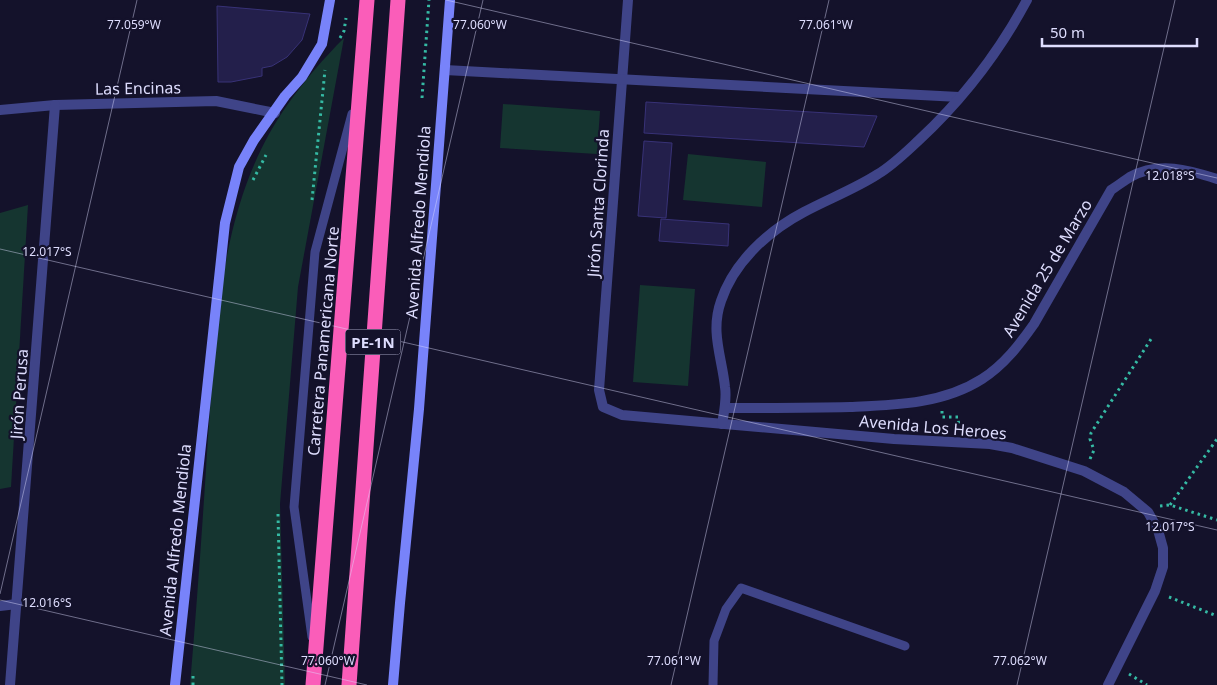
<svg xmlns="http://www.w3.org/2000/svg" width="1217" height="685" font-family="'Noto Sans',sans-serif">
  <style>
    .green { fill: #153530 }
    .building { fill: #231f4b; stroke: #383277 }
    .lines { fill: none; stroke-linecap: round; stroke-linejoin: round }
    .path { stroke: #35baa4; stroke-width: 3; stroke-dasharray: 2.5 4; stroke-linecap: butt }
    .service { stroke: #3f4488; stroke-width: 9 }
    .minor { stroke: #3f4488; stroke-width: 10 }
    .secondary { stroke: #7883fa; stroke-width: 10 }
    .motorway { stroke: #fa5db9; stroke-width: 15 }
    .ticks { fill: none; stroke: #deddfe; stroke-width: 1; stroke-opacity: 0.45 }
    .labels { text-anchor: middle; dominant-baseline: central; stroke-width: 4.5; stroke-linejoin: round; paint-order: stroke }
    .shield { fill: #14122b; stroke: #a1a0bf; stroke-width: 1 }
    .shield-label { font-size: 15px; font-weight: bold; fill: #deddfe }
    .street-label { font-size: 16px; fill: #deddfe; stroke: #14122b }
    .ticks-label { font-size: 12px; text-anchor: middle; fill: #deddfe; stroke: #14122b; stroke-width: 4.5; stroke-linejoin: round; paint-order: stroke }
  </style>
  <rect width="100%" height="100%" fill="#14122b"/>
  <!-- green -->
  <g class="green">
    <path d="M344,38L298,287L280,504L285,685H190C197,602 203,519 208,437C217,322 219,201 288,104C305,80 324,58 344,38Z"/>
    <path d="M503,104L600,111L597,154L500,148Z"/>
    <path d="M688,154L766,162L762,207L683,200Z"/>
    <path d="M28,205L11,487L0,489V213Z"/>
    <path d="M640,285L695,289L688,386L633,382Z"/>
  </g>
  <!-- building -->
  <g class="building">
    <path d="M217,6L310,14L302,40L287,57L272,66L262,68V76L231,82H218Z"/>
    <path d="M646,102L877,116L864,147L644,133Z"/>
    <path d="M644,141L672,143L666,218L638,216Z"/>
    <path d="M661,219L729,224L728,246L659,241Z"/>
  </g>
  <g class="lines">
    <!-- path -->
    <g class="path">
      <path d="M340,38L344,31L346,18"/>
      <path d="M422,98L429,0"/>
      <path d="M253,180L266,155"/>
      <path d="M312,200L325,70"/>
      <path d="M942,411V417H958L959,429"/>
      <path d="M1090,459L1094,450L1090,439L1091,433L1153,336"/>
      <path d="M1170,505L1217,439"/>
      <path d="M1160,506L1170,505L1217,520"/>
      <path d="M278,514L282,685"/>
      <path d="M1169,597L1217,616"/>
      <path d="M1129,674L1147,685"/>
      <path d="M193,685V676"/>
    </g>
    <!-- service -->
    <g class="service">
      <path d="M312,637L294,507L315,252L352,114"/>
      <path d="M713,685L714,641L726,609L741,588L905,646"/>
    </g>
    <!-- minor -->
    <g class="minor">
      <path d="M628,0L599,390L603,407L622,415L894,439L990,444L1012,448L1084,471L1124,492L1148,512L1158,530L1163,548V567L1155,591L1108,685"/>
      <path d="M445,70L959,97"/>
      <path d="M0,110L55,105L216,101L275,113"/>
      <path d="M725,408C767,408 808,408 850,407C895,405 943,404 982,379C1004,365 1020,344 1034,324L1111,190C1117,186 1124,181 1130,177C1159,161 1189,170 1217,179"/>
      <path d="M722,424C724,412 727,399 725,387C722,357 710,332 721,301C734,262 768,231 804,212C828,199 855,189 878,174C893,165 906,152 919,140C962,100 999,52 1027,0"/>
      <path d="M0,606L17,604"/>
      <path d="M10,685L55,105"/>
    </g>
    <!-- secondary -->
    <g class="secondary">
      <path d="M175,685L225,223L239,167L254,140L285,96L302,77L322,44L330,0"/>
      <path d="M393,685L400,603L419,409L450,0"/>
    </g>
    <!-- motorway -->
    <g class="motorway">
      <path d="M313,685L367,0"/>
      <path d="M349,685L398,0"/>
    </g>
  </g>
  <!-- ticks -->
  <path class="ticks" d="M446,0L1217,178M0,249L1217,530M0,594L137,0M0,600L367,685M325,685L483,0M671,685L829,0M1017,685L1175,0"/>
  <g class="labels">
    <!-- shield labels -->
    <rect class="shield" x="345.5" y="329.5" width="55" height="25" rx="4"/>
    <g class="shield-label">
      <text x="373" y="342">PE-1N</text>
    </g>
    <!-- street labels -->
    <g class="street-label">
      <text transform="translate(138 88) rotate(-1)">Las Encinas</text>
      <text transform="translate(598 203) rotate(-86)">Jirón Santa Clorinda</text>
      <text transform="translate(418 222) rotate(-86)">Avenida Alfredo Mendiola</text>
      <text transform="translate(1047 268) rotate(-59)">Avenida 25 de Marzo</text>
      <text transform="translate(323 341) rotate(-85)">Carretera Panamericana Norte</text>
      <text transform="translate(19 394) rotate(-86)">Jirón Perusa</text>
      <text transform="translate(933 427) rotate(5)">Avenida Los Heroes</text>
      <text transform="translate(175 540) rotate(-84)">Avenida Alfredo Mendiola</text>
    </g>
  </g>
  <g class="ticks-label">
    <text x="134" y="29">77.059°W</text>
    <text x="480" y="29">77.060°W</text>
    <text x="826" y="29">77.061°W</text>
    <text x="1170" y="180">12.018°S</text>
    <text x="47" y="256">12.017°S</text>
    <text x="1170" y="531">12.017°S</text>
    <text x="47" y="607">12.016°S</text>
    <text x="328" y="665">77.060°W</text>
    <text x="674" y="665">77.061°W</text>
    <text x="1020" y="665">77.062°W</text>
  </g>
  <!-- scale -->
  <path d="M1042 38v8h155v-8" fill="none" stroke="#deddfe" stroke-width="2.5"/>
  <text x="1050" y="38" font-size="15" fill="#deddfe" stroke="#14122b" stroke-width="4" paint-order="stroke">50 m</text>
</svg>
